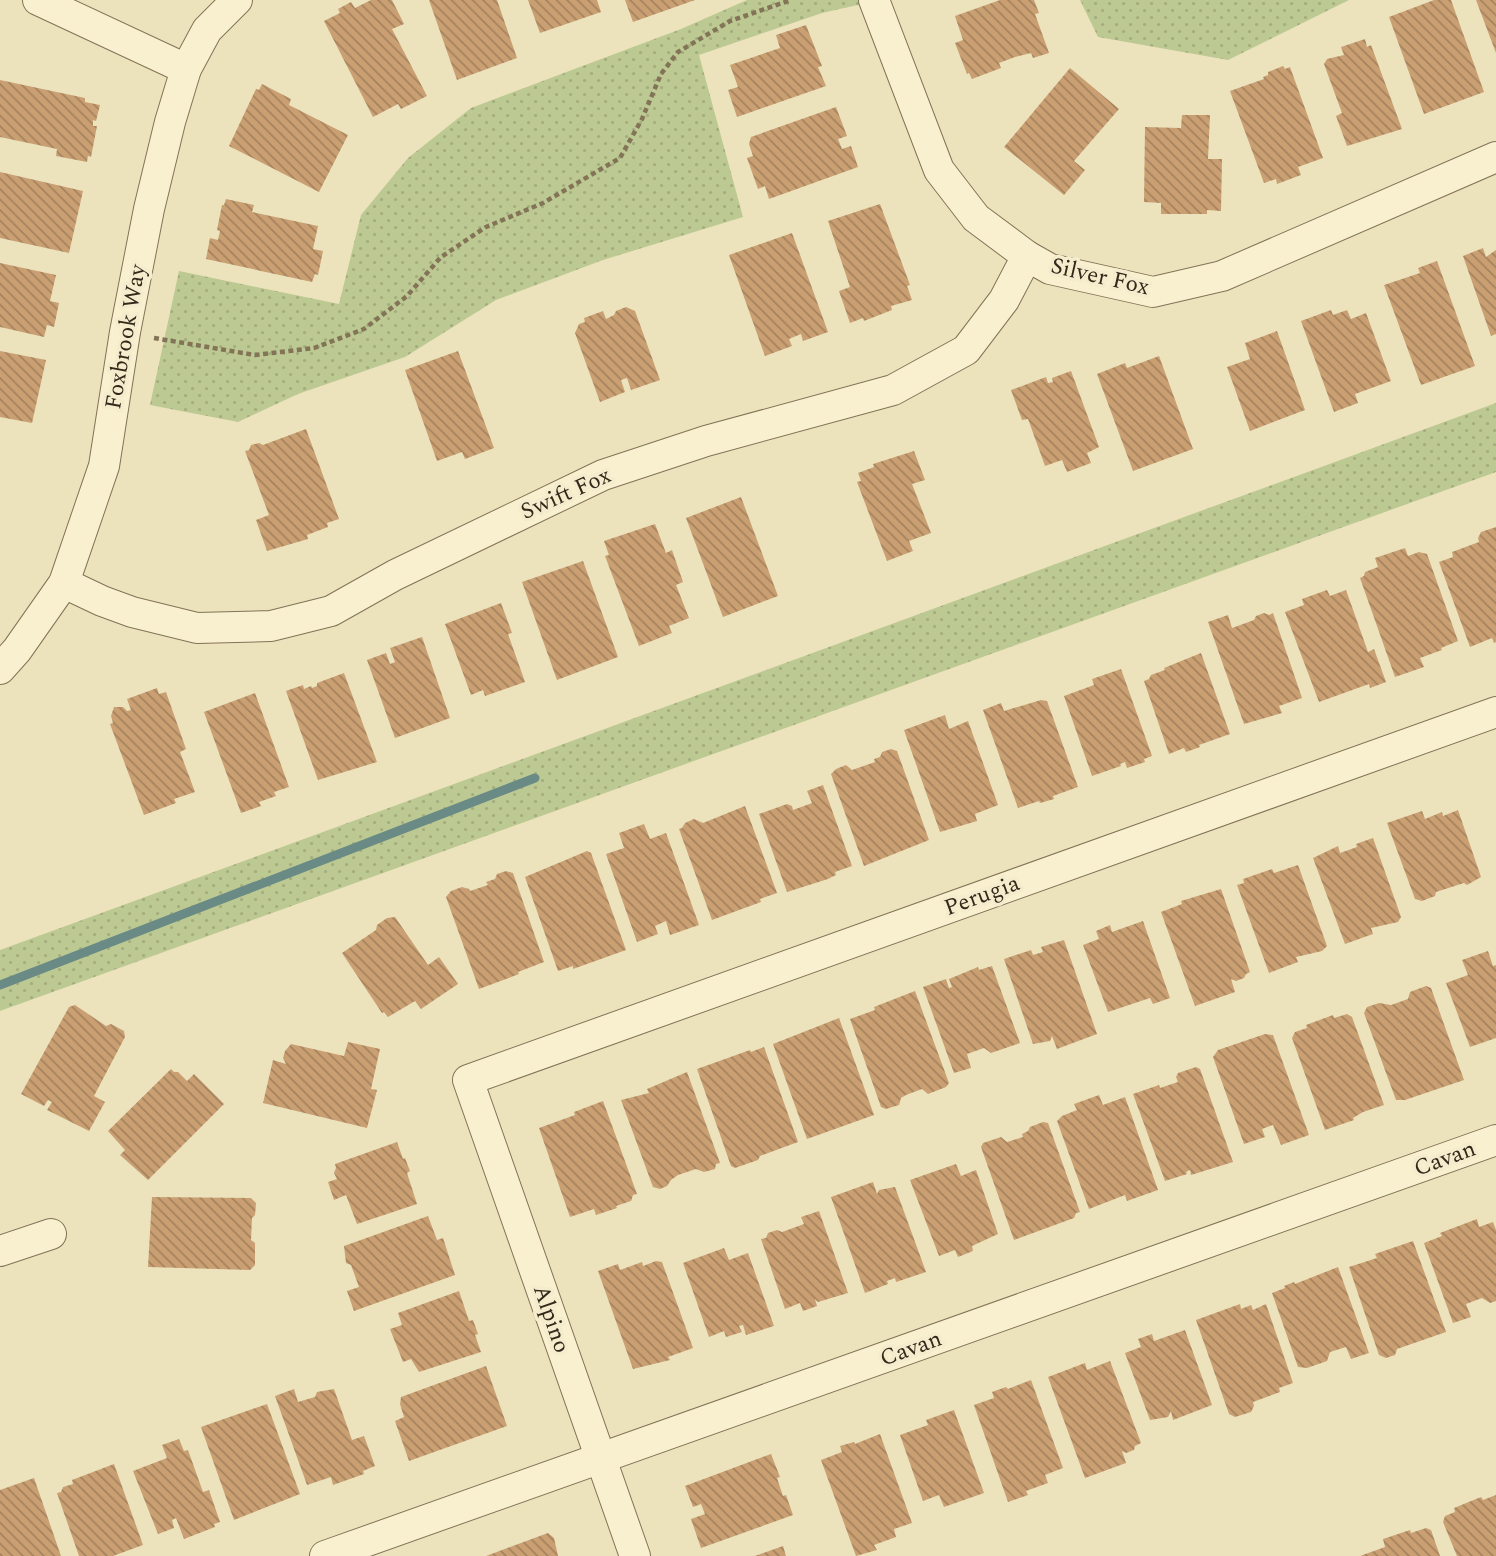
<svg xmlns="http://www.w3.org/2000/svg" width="1496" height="1556" font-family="Spectral,serif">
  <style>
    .grass { fill: url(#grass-dots) }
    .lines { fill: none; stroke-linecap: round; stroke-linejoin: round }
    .stream { stroke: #698a85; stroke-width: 9 }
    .building { fill: url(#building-back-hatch) }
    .minor-casing { stroke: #837357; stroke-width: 32 }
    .path { stroke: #837357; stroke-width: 4.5; stroke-dasharray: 5 3.5; stroke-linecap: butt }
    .minor { stroke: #f8f0cf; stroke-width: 30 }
    .labels { text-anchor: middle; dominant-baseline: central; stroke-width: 7; stroke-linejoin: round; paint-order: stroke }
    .street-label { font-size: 23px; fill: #33291b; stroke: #f4eccc }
  </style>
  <defs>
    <pattern id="grass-dots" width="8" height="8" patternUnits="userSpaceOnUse" patternTransform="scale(1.75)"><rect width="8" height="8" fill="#bdc992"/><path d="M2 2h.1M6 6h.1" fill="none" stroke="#a3ad7d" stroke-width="1.8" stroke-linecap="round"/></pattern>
    <pattern id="building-back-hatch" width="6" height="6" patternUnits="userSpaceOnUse" patternTransform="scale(1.75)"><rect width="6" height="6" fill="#caa073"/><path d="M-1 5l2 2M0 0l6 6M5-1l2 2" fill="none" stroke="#a5825e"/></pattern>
  </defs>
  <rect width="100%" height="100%" fill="#ece3bd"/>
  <!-- grass -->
  <g class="grass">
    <path d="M747,0H880L822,13L699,55L743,217L603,260L496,300L405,357L298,394L238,422L150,405L179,271L339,304L361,215L408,158L471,108L681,29Z"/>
    <path d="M1080,0H1349L1228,60L1098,37Z"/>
    <path d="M1496,403V472L0,1011V950Z"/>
  </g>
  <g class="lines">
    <!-- stream -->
    <path class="stream" d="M0,985L535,778"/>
  </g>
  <!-- building -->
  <g class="building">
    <path d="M371,0H392L404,24L392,29L427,96L401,109L398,104L373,117L324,21L340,13L338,9L351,2L355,8Z"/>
    <path d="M429,0H497L517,58L457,80Z"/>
    <path d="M528,0H597L601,12L540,33Z"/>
    <path d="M625,0H695L633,22Z"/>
    <path d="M1000,0H1034L1039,13L1035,14L1049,53L1033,58L1031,53L1015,57L999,63L1001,68L972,79L969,73L967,74L955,43L963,40L955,16Z"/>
    <path d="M1434,0H1451L1484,92L1424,114L1389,17Z"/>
    <path d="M1476,0H1496V53Z"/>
    <path d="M806,25L822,66L818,67L826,86L737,117L728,90L738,87L730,65L780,48L776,35Z"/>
    <path d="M1365,39L1367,47L1371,45L1402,129L1347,146L1336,116L1342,113L1324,64L1327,59L1344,55L1341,47Z"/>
    <path d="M1283,66L1285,69L1290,67L1323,158L1298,167L1301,175L1277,184L1276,179L1264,183L1230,91L1264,79L1263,77L1268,75V72Z"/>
    <path d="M1070,68L1119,109L1074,161L1085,170L1064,195L1004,147Z"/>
    <path d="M0,80L85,98V102L100,105L96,121L93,120V126H97L91,157L88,156L87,162L56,156L57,149L0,137Z"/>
    <path d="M262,84L291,99L289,105L348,135L319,192L229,146L256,89L259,90Z"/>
    <path d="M836,107L847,136L838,139L842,149L851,146L858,167L769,199L765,186L758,189L747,158L753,156L749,144L751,137Z"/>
    <path d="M1182,115H1210L1208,159H1222L1221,211L1207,210V214H1161V203L1144,202L1145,127L1181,128Z"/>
    <path d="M0,172L83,191L69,253L0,238Z"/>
    <path d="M226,199L254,205L252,212L318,226L313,249L323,251L318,275L315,274L312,282L206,259L210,238L218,240L220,231L217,230L222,205H224Z"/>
    <path d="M880,204L910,285L907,286L912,300L891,306L892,310L864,321L863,318L850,323L839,291L850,287L828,221Z"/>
    <path d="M792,233L828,332L803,341L801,334L789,339L792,346L765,356L729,255Z"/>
    <path d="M1483,248L1486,257L1496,250V334L1491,336L1463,256Z"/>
    <path d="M1437,261L1475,366L1421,385L1384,285L1420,273L1418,268Z"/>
    <path d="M0,263L56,275L50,301L59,303L54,327L47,325L44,337L0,327Z"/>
    <path d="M626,307L635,311L660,380L631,390L627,378L621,380L625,392L600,402L575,333L579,324L585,322L584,318L603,311L606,319L614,315L616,311Z"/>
    <path d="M1331,310L1333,315L1347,310L1351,319L1366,313L1391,381L1355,394L1358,403L1334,412L1301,321Z"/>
    <path d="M1277,331L1305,410L1250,431L1227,367L1250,359L1245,343Z"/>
    <path d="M0,351L46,360L32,423L0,417Z"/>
    <path d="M458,351L494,448L465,459L462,452L437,461L405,370Z"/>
    <path d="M1159,356L1193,449L1133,471L1097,374L1125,363L1127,368Z"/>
    <path d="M1071,371L1099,447L1087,453L1091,463L1067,472L1062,460L1045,466L1028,419L1022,420L1011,390L1046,377L1048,383L1053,382L1052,378Z"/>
    <path d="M306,429L339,519L327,523L328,527L307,535L308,539L267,551L256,520L269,515L245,451L249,450L251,445L259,443L263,445Z"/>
    <path d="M914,451L925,480L912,484L931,533L909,541L913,551L887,561L857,482L861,481L858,473L874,467L873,464Z"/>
    <path d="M741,497L778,596L723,617L686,518Z"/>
    <path d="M655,524L666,553L672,550L683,582L676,585L689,618L669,626L672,633L639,646L605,556L609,555L604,541Z"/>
    <path d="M1496,527V642L1494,643L1492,638L1470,647L1439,562L1453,557L1452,552L1479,542L1478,538L1481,532Z"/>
    <path d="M1405,548L1408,556L1419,552L1427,554L1458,641L1441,648L1442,650L1420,658L1424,667L1395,677L1360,578L1364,576L1365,572L1378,567L1375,558Z"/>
    <path d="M583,561L618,657L557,680L522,582Z"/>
    <path d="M1327,590L1330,596L1346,590L1368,652L1374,649L1386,682L1370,688L1369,684L1319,702L1285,612L1304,605L1302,599Z"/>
    <path d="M501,603L512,633L508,634L525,682L485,696L483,690L471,695L445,624Z"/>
    <path d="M1264,613L1269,615L1273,613L1302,698L1279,706L1282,713L1244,724L1208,622L1228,615L1232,628L1254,620L1256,616Z"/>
    <path d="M422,637L450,718L395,738L367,660L386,653L390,664L395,662L390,648Z"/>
    <path d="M1201,653L1230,734L1199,745L1200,747L1186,752L1184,748L1169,754L1144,681L1149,679L1151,675L1165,670L1164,668Z"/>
    <path d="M1121,669L1152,756L1144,759L1145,762L1127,768L1125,762L1120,764L1121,766L1092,776L1064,696L1094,685L1092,679Z"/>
    <path d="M344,673L377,762L318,780L286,691L303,685L304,689L311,686L312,688L317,686V683Z"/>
    <path d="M157,688L159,694L166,692L186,749L180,752L195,792L174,799L176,803L144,815L110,724L113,723L111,716L114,707H123L127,711L131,710L127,699Z"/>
    <path d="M255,693L289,787L274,792L276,796L259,802L261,806L241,813L204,712Z"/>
    <path d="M1041,700L1047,701L1078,787L1053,796L1054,799L1040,803L1039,801L1018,808L983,710L1001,703L1004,711Z"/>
    <path d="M945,715L949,729L968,721L998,805L975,814L977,821L940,832L904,730Z"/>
    <path d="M891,749L897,751L929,840L864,866L831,774L836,769L846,765L852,770L875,762L874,759L880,757L882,752Z"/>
    <path d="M823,785L852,866L835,872L836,875L828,879L787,892L759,814L787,804L792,806L793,810L812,803L807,791Z"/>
    <path d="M745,806L777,893L760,899L761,902L712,920L679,829L682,828L685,823L694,819L703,823Z"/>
    <path d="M1458,810L1481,877L1467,885L1464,883L1436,892L1435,896L1422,901L1415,899L1387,823L1422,811L1425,819L1442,812L1443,816Z"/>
    <path d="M644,824L650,839L666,833L699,925L670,935L666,921L655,926L658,934L637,942L606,854L624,848L619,833Z"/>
    <path d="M1373,838L1401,917L1398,922L1371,928L1373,934L1345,944L1313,858L1338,846L1340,853L1357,847L1356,844Z"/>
    <path d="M587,851L591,853L626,950L573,969V966L558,971L525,877Z"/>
    <path d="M1298,865L1327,946L1322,951L1296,957L1298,962L1269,973L1237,885L1244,883L1243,879L1272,869L1274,873Z"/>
    <path d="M506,871L513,873L544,962L518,972L519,974L479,989L446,897L451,891L462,887L469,889L470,891L488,885L486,882L495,879L497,874Z"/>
    <path d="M1221,889L1250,972L1246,974L1244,978L1236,981L1231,979L1235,992L1195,1006L1161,912L1182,904L1181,901Z"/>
    <path d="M395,917L428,965L439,957L458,984L421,1009L415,1001L388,1017L384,1012L382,1013L342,953L376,930L377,925L387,918Z"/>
    <path d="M1143,921L1170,998L1153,1004L1150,998L1108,1012L1083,945L1099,939L1096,931L1110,925L1112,932Z"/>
    <path d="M1064,940L1097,1034L1057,1049L1052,1036L1050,1041L1033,1044L1004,959L1031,950L1033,955L1043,952L1041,947Z"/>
    <path d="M1488,951L1493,966L1496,965V1038L1470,1047L1446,983L1468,975L1462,960Z"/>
    <path d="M992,966L1020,1043L991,1053L984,1048L967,1054L971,1068L954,1073L923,987L946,979L949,988L952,987L949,979L978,967L979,970Z"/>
    <path d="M1426,986L1431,988L1464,1080L1405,1100H1396L1364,1013L1367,1007L1379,1003L1391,1005L1408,999L1410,992Z"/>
    <path d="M915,991L949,1083L946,1087L928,1094L922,1089L906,1095L901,1098L899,1105L886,1109L881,1107L850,1019L875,1010L874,1007Z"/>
    <path d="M75,1005L106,1026L111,1024L124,1031L125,1037L94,1096L105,1102L89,1131L47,1110L52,1102L48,1100L44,1106L21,1094L69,1007Z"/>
    <path d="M1347,1014L1352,1017L1384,1105L1363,1112L1353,1118L1354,1120L1325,1130L1292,1038L1295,1032L1307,1028L1306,1025L1333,1015L1334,1018Z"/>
    <path d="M839,1018L874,1115L807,1139L773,1044Z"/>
    <path d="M1265,1034L1273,1035L1309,1135L1281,1145L1273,1125L1262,1129L1265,1137L1244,1144L1213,1057L1218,1050Z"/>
    <path d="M348,1042L380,1049L371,1089L377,1090L367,1128L263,1103L273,1060L286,1064L283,1058L285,1051L291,1044L344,1056Z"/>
    <path d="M764,1047L798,1142L760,1156L758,1160L735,1168L731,1166L697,1069L750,1050L751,1052Z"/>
    <path d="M1196,1067L1200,1069L1233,1162L1191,1175L1190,1170L1186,1172L1187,1174L1165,1181L1133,1094L1159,1085L1160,1088L1178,1082L1176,1077L1178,1073Z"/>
    <path d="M171,1069L174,1072H178L187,1081L194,1074L224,1104L148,1180L120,1155L125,1150L108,1131Z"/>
    <path d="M687,1072L720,1163L716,1164L715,1169L704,1172L696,1169L678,1175L671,1180L667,1186L660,1189L653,1187L621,1100L649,1093L647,1089Z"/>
    <path d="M1099,1095L1103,1105L1125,1097L1158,1190L1127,1201L1125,1195L1089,1209L1057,1121L1062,1116L1077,1110L1074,1104Z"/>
    <path d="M603,1101L637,1194L633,1195L631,1201L616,1206L617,1208L596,1215L594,1209L570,1217L539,1128L575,1115L574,1112Z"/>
    <path d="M1043,1122L1048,1123L1080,1212L1076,1213L1074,1218L1014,1240L981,1147L983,1143L1001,1137L1007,1142L1023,1137L1022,1134L1028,1131L1030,1127Z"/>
    <path d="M397,1142L403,1159L405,1158L410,1171L407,1173L417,1204L357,1224L346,1195L334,1200L328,1182L337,1179L334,1173L336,1168L335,1164Z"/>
    <path d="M956,1164L961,1176L976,1170L998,1234L972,1246L973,1251L958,1257L955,1250L939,1256L910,1180Z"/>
    <path d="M873,1182L877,1194L879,1190L895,1187L926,1272L896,1282L895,1278L887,1281L888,1284L865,1293L831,1197Z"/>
    <path d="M152,1197L251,1198L256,1203L255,1215L252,1218L251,1240L255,1243V1265L250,1270L148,1267Z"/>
    <path d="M819,1211L848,1293L818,1302L815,1299L817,1306L803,1311L800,1303L785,1309L761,1239L766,1238L768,1233L777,1230L782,1232L804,1224L801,1217Z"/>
    <path d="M428,1216L437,1240L443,1238L455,1275L354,1311L347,1291L359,1287L351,1265L346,1263L344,1246Z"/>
    <path d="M1477,1219L1479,1227L1493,1222L1496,1230V1301L1490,1303L1482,1298L1466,1304L1471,1317L1453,1323L1424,1243L1442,1236L1440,1233Z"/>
    <path d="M1413,1241L1446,1332L1397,1349L1395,1355L1386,1358L1379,1355L1349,1267L1377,1258L1375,1254Z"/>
    <path d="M724,1248L729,1260L748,1253L774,1326L746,1335L743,1325L739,1326L742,1332L726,1337L724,1331L709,1337L683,1263Z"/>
    <path d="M656,1261L662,1262L693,1348L668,1357L670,1360L633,1369L598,1271L618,1264L620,1270L642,1262L643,1266Z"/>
    <path d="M1338,1267L1369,1353L1351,1359L1346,1347L1330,1352L1327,1361L1307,1368L1298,1367L1272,1293L1285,1288L1284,1286L1294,1282L1295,1284Z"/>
    <path d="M459,1291L469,1321L473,1320L478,1334L475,1335L481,1352L419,1372L411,1359L403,1362L390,1329L402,1325L398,1313Z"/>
    <path d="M1240,1304L1241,1309L1251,1305L1253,1310L1266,1304L1293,1383L1279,1388L1280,1392L1253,1402L1254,1406L1251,1412L1235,1417L1229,1414L1196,1320Z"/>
    <path d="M1185,1330L1212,1405L1173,1420L1171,1411L1168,1417L1150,1420L1125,1353L1141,1347L1138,1339L1152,1334L1154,1341Z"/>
    <path d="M1110,1361L1141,1443L1135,1446L1134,1450L1126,1453L1122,1451L1126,1463L1085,1478L1048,1377L1085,1363L1087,1370Z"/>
    <path d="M486,1366L507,1426L409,1461L395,1421L404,1417L400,1404L401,1397Z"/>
    <path d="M1031,1380L1063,1468L1045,1475L1048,1483L1026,1491L1028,1495L1008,1502L974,1405L994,1398L992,1392L1006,1387L1008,1389Z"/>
    <path d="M294,1389L298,1402L315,1397L317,1392L334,1389L352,1440L364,1436L375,1466L363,1471L364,1474L333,1485L331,1477L307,1485L275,1396Z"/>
    <path d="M267,1404L300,1494L234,1520L201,1427Z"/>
    <path d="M954,1410L984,1493L944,1507L939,1495L923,1501L900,1435L928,1425L926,1420Z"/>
    <path d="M880,1434L912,1523L894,1529L896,1537L874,1545L877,1550L856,1556L821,1460L842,1452L840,1446L854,1442L855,1444Z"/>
    <path d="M179,1439L184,1451L188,1450L203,1492L209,1490L220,1522L214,1524L215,1527L184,1539L176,1518L172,1520L174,1528L158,1534L133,1471L167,1458L162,1445Z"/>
    <path d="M771,1454L780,1477L777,1478L783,1496L786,1495L793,1515L701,1548L691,1519L705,1514L701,1504L693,1507L685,1486Z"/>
    <path d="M114,1464L143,1545L113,1556H79L57,1493L61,1492L63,1487L73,1484L72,1480Z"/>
    <path d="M34,1478L61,1556H0V1490Z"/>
    <path d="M1496,1495V1556H1457L1443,1522L1445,1516L1455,1512L1454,1508L1481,1497L1483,1500Z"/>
    <path d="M1426,1528L1431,1530L1440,1556H1360L1385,1547L1383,1539L1410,1530L1411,1533Z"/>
    <path d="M548,1533L554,1538L558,1556H486Z"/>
    <path d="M783,1546L786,1556H755Z"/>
  </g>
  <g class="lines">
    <!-- minor casing -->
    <g class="minor-casing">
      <g id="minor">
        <path d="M38,0L186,69"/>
        <path d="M874,0L939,170L976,218L1027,256L1050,269L1153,292L1222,276L1496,157"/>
        <path d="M64,583L102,601L132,612L197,628L271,626L331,611L395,575L603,475L706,441L893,390L966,350L1004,300L1027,256"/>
        <path d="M0,669L17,650L64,583L104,466L125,332L149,209L170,122L186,69L207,30L237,0"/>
        <path d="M0,1251L51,1234"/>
        <path d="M325,1556L1496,1140"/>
        <path d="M635,1556L468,1080L1496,712"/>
      </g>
    </g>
    <!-- path -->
    <path class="path" d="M154,338L255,355L314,348L364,329L407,296L441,257L486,227L543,203L620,158L642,119L661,74L678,52L730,21L791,0"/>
    <!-- minor -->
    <use href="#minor" class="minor"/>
  </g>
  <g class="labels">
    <!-- street labels -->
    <g class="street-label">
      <text transform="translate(1100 277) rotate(13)">Silver Fox</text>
      <text transform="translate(126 337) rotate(-80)">Foxbrook Way</text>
      <text transform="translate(566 494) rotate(-24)">Swift Fox</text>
      <text transform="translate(982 896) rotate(-20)">Perugia</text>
      <text transform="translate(1445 1159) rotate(-20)">Cavan</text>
      <text transform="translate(551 1319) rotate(71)">Alpino</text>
      <text transform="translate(911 1349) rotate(-20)">Cavan</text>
    </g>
  </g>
</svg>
